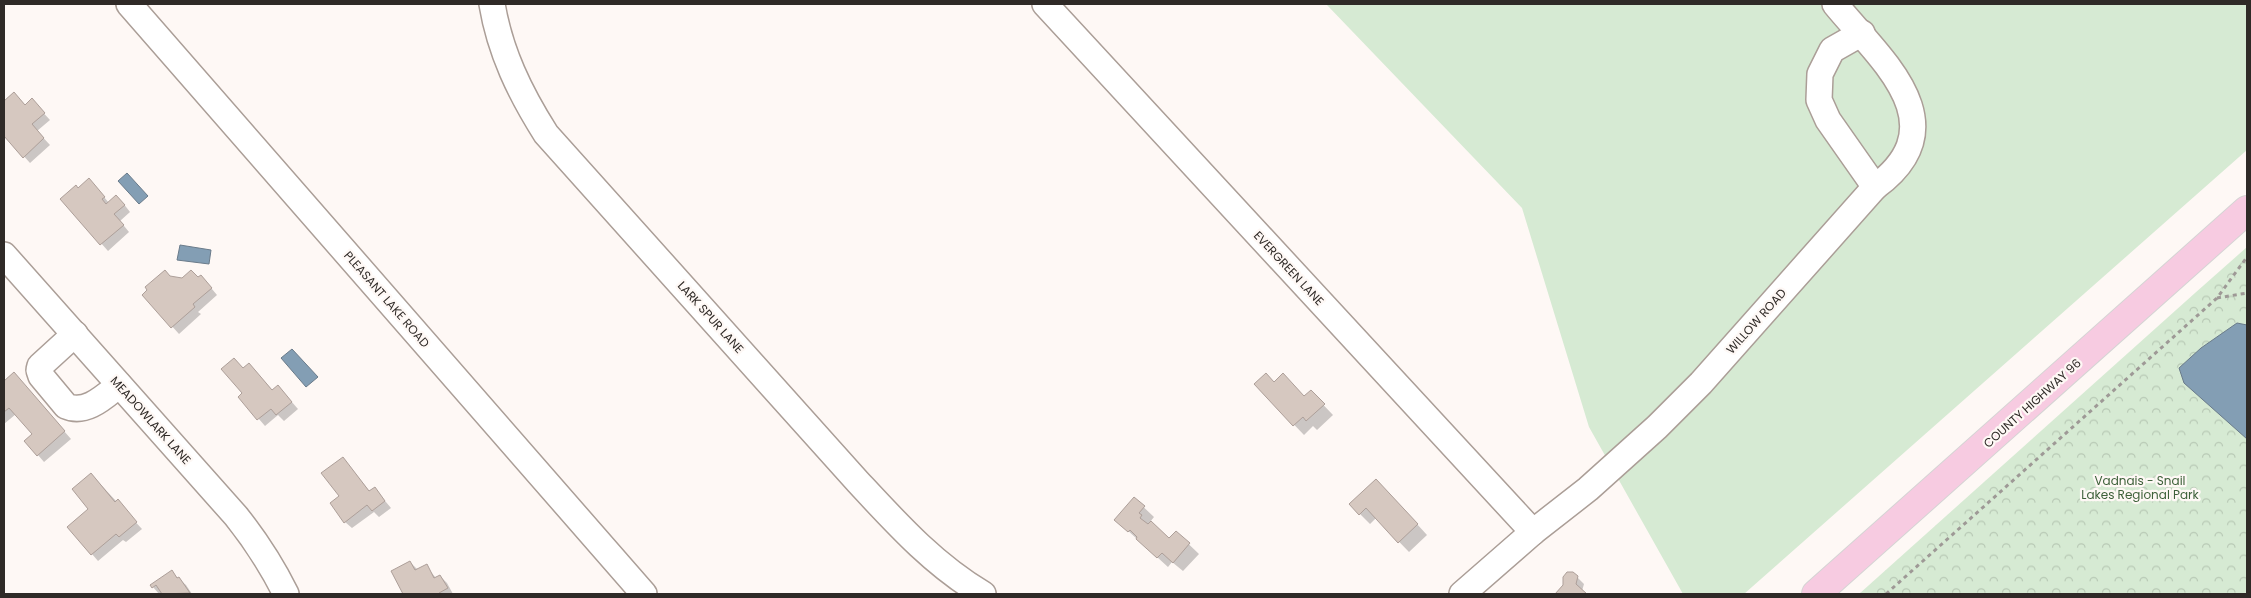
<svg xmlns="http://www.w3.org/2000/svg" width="2251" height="598" font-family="Poppins,sans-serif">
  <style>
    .grass { fill: #d6ead3 }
    .forest { fill: url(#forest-crowns) }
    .water { fill: #839eb4; stroke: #6a7b8a }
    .shadow { fill: #0003 }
    .building { fill: #d6c8c0; stroke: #ad9f99 }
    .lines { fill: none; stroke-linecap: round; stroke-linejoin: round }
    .minor-casing { stroke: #ab9e97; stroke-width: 28 }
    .major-casing { stroke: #d5d4d4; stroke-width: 30 }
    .path { stroke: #9e9996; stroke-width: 3; stroke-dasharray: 4 4; stroke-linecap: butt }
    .minor { stroke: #fff; stroke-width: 25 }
    .major { stroke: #f7cbe1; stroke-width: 28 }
    .labels { text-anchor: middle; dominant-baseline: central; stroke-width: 4.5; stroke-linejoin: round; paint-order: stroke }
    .street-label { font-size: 12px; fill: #2f2a27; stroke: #fef8f5 }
    .park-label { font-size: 12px; fill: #3e613a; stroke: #fef8f5 }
  </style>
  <defs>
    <pattern id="forest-crowns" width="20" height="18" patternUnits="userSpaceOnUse" patternTransform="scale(1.25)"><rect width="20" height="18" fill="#d6ead3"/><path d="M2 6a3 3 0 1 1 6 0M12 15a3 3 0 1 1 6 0" fill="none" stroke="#b8c9b5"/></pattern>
  </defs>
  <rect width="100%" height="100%" fill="#fef8f5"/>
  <!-- grass -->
  <path class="grass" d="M1326,4H2247V150L1744,594H1683L1589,427L1522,208Z"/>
  <!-- forest -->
  <path class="forest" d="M2247,247V594H1859L2195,293Z"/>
  <!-- water -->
  <g class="water">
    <path d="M127,173L148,196L139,204L118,181Z"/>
    <path d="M180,245L211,250L209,264L177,260Z"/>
    <path d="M2237,323L2247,325V439L2184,383L2179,368L2201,348Z"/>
    <path d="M292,349L318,377L306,387L281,358Z"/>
  </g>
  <!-- shadow -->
  <g class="shadow">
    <path d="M14,94L26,106L38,107L50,120L37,131L50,145L30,163L4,134V129L6,127L4,125V103Z"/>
    <path d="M95,186L109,203H123L130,212L120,221L129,232L108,251L62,199L78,189Z"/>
    <path d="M171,278L198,279L207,283L217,295L198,312L201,314L179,334L144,295Z"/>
    <path d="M249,364L273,391L284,393L298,409L284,421L278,415L265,426L240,397L244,394V369Z"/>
    <path d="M14,374L71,439L44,462L38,455L34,434L16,414L4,424V383Z"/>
    <path d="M1274,383L1305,397L1311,392L1333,415L1317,430L1313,426L1304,435L1255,384Z"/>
    <path d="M343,458L370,492L375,489L391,508L379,517L374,512L352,528L345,522L340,496Z"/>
    <path d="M91,474L142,529L126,542L123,540L98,561L92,554Z"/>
    <path d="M1386,490L1427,535L1409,552L1376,518L1370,524L1350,504Z"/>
    <path d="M1134,498L1154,517L1150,522L1169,540L1176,532L1199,554L1183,571L1172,562L1168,567L1126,529Z"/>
    <path d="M410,562L418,570L426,566L436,578L440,576L447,583L453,594H405L392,572Z"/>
    <path d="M171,572L186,585L192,594H159L153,587Z"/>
    <path d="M1573,573L1584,584L1582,591L1585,594H1557Z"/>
  </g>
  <!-- building -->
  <g class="building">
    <path d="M14,92L25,105L32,98L45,113L32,124L44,138L23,158L4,136V101Z"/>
    <path d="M89,178L105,197L102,199L106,204L116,195L125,205L114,214L124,225L100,245L60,199L76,185L78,188Z"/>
    <path d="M165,270L170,276L182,278L191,270L198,277L201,275L212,288L193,304L195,307L171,328L142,295L147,290L145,287Z"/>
    <path d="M234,358L243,368L249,363L272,390L278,385L292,402L276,415L271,409L257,420L238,397L242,393L221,369Z"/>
    <path d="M14,372L65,431L37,456L24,441L32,434L9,408L4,412V381Z"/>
    <path d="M1266,373L1274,382L1283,373L1304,396L1311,390L1325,404L1306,421L1303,417L1293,426L1254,384Z"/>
    <path d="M343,457L369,491L375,487L385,501L372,511L367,505L344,523L330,503L339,496L321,473Z"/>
    <path d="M91,473L115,502L118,499L137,522L119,537L116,534L91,555L67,527L88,509L72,489Z"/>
    <path d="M1376,479L1418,524L1398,543L1366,508L1359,515L1349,504Z"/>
    <path d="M1134,497L1145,506L1139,513L1142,515L1140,518L1148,524L1151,521L1169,538L1176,531L1190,543L1173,563L1162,553L1157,558L1136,539L1137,537L1130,530L1128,532L1114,520Z"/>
    <path d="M410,561L415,570L427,564L434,578L440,575L448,588L439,593L440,594H403L391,571Z"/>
    <path d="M172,570L177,578L179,577L190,593L162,594L156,585L152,588L150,585Z"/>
    <path d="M1567,572H1573L1578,576L1576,584L1587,594H1555L1563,585V577Z"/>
  </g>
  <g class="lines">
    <!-- minor casing -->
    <g class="minor-casing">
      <g id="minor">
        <path d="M129,4L644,594"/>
        <path d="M492,4C500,52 520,93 546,134L858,482C897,524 934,565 983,594"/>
        <path d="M1045,4L1533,532"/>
        <path d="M1862,33L1832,50L1820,74L1819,100L1828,120L1875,187"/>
        <path d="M4,255L236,516C256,541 272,566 286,594"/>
        <path d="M75,334L40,366L39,370L41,376L66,406C86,415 105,396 119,385"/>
        <path d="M1462,594L1533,532L1588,489L1657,427L1701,383L1875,187C1961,124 1879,58 1835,4"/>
      </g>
    </g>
    <!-- major casing -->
    <g class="major-casing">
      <path id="major" d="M1816,594L2247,210"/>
    </g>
    <!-- path -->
    <g class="path">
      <path d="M2217,298L2247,293"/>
      <path d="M1886,594L2217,298L2247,257"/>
    </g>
    <!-- minor -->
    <use href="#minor" class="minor"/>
    <!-- major -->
    <use href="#major" class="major"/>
  </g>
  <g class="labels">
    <!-- street labels -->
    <g class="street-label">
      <text transform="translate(1289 268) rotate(47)">EVERGREEN LANE</text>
      <text transform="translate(387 299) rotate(49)">PLEASANT LAKE ROAD</text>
      <text transform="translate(711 317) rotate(48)">LARK SPUR LANE</text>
      <text transform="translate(1756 321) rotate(-48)">WILLOW ROAD</text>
      <text transform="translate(2032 403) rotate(-42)">COUNTY HIGHWAY 96</text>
      <text transform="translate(151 420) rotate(48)">MEADOWLARK LANE</text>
    </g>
    <!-- park labels -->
    <g class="park-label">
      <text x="2140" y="480">Vadnais - Snail<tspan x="2140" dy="14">Lakes Regional Park</tspan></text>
    </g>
  </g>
  <!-- border -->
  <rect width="2251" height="598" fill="none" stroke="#2f2a27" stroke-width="10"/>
</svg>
